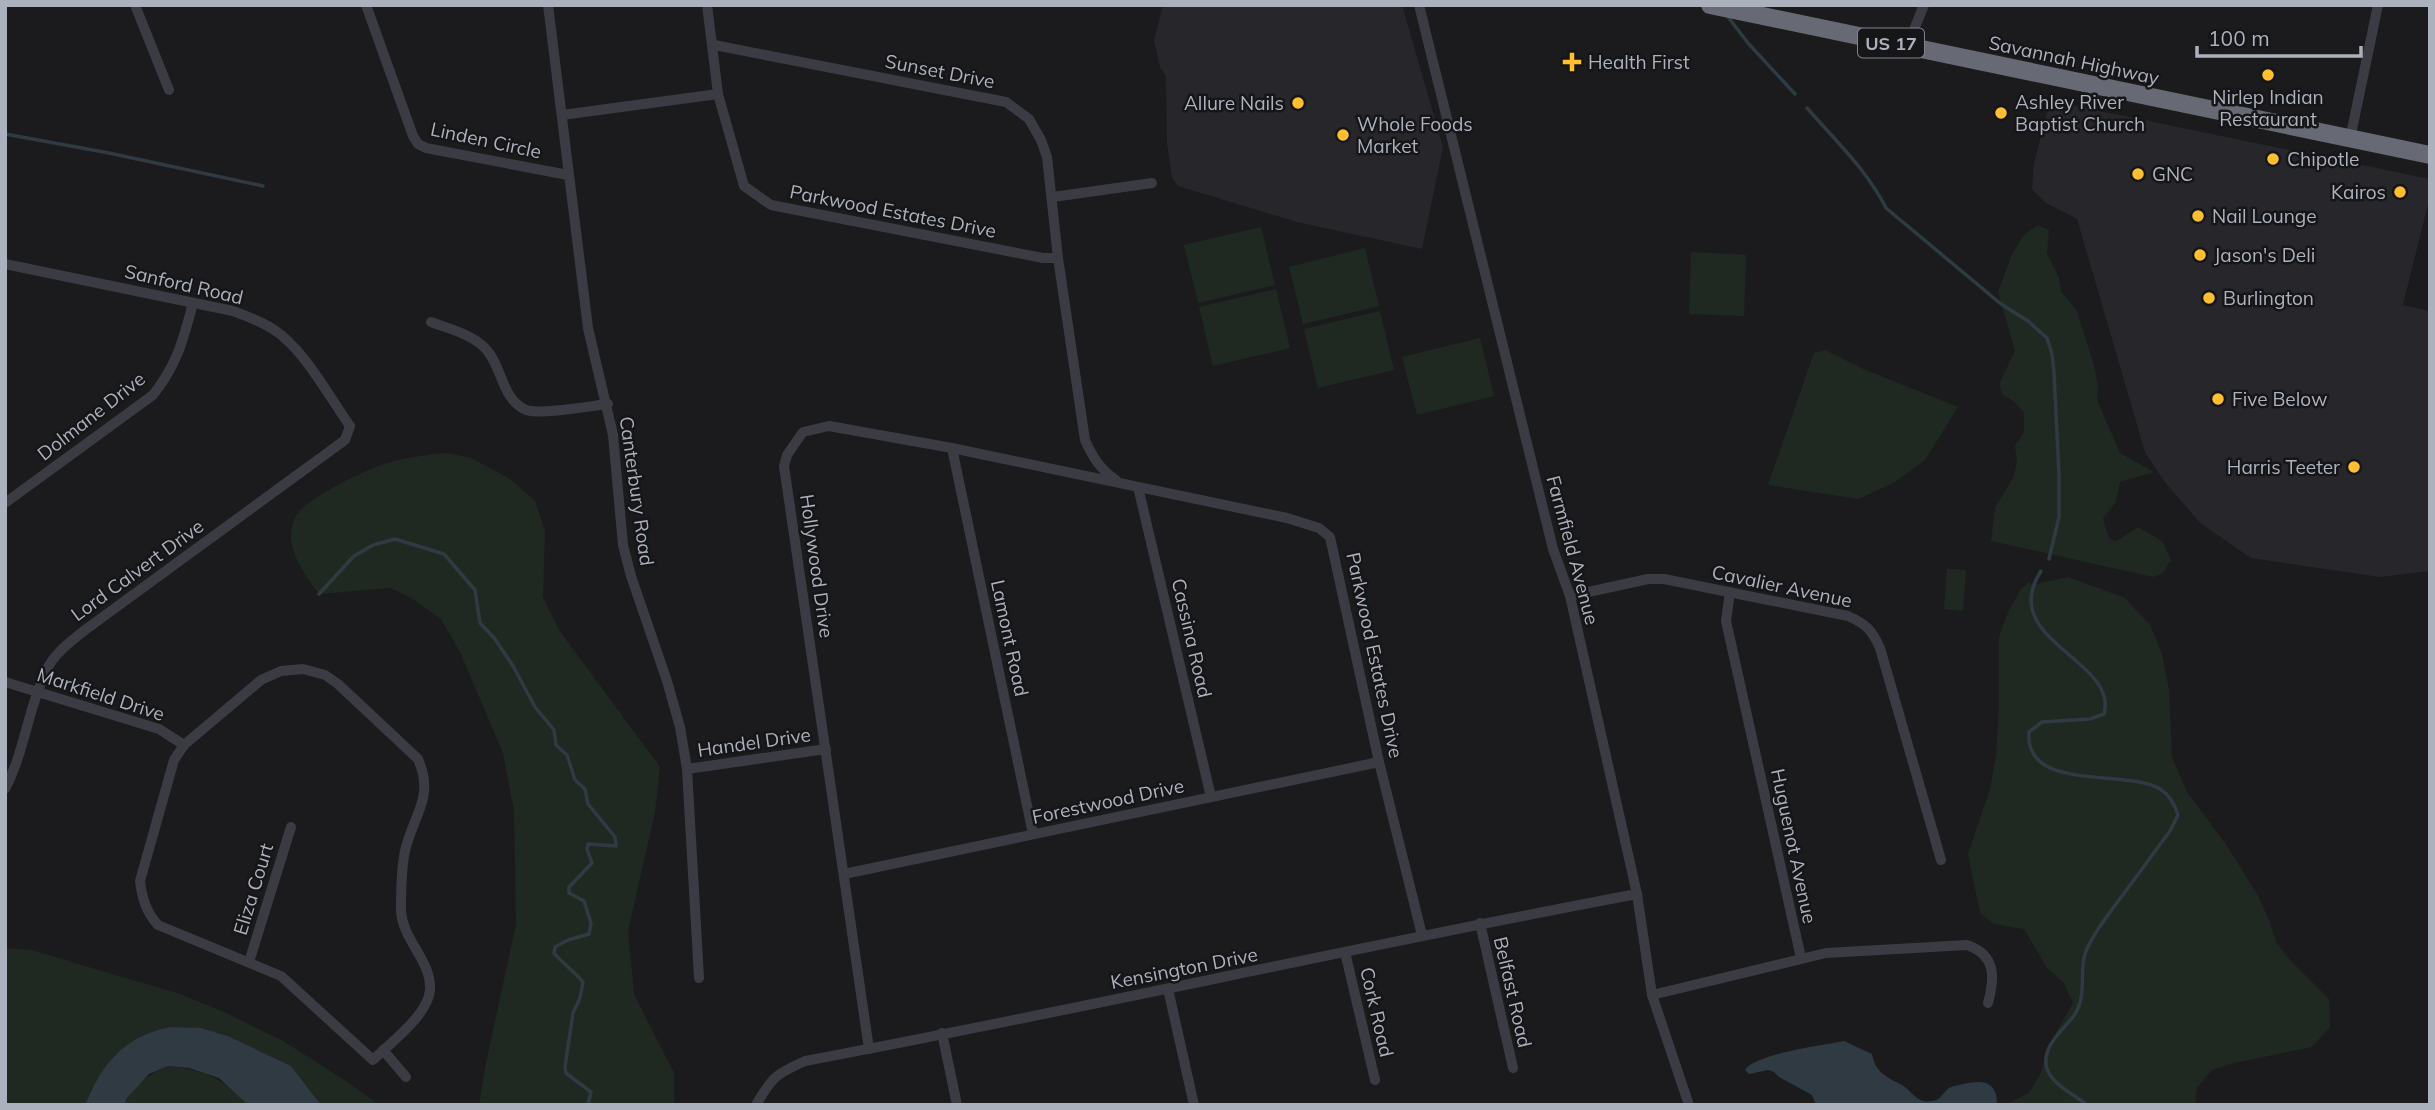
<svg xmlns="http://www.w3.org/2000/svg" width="2435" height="1110" font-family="Mulish,sans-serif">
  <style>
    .built { fill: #27262b }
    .green { fill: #202921 }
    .water { fill: #2f3a43 }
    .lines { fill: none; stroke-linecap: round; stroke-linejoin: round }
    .stream { stroke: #2f3a43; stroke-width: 3.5 }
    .street { stroke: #3b3c43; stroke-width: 10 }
    .highway { stroke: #676a74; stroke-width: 18 }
    .poi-dot { fill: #ffbf31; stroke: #161618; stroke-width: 2.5 }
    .labels { text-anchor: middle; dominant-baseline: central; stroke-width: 5; stroke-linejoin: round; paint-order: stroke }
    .shield { fill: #161618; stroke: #7f828c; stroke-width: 2 }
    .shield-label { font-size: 18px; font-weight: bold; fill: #acb1be }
    .street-label { font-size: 19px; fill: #acb1be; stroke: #161618 }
    .poi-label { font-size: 19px; fill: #acb1be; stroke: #161618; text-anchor: start }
  </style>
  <rect width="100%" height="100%" fill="#1b1b1d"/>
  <!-- built -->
  <g class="built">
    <path d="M1163,5H1402L1443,147L1422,249L1297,222L1178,186L1172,178L1167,143L1166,76L1160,67L1154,40Z"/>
    <path d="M2071,105L2430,179V196L2403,305L2430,311V571L2380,577L2251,558L2200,523L2164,481L2145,452L2077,219L2046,203L2032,189L2034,163L2048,110Z"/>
  </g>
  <!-- green -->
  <g class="green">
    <path d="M2038,225L2049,230L2047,253L2059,278L2061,292L2076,309L2093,362L2098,385L2097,400L2120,453L2154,472L2120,482L2116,501L2103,519L2109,538L2115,542L2138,527L2162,541L2171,560L2163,573L2153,577L1991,541L1995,508L2014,476L2017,461L2015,446L2024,432V413L2014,401L2003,395L1999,384L2015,351L1998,292L2012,254L2024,235Z"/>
    <path d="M1261,227L1275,285L1198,303L1184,245Z"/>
    <path d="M1365,248L1379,306L1303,324L1289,267Z"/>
    <path d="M1691,252L1746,255L1744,316L1689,314Z"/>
    <path d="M1276,289L1290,348L1213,366L1199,307Z"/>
    <path d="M1380,311L1394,370L1318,388L1304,329Z"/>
    <path d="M1480,338L1494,396L1417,415L1402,357Z"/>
    <path d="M1825,350L1863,369L1958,407L1925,460L1895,482L1858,499L1768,485L1814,353Z"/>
    <path d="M447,453L471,458L510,479L535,501L545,531L543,597L559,630L660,767L655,812L628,931L634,994L674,1073V1105H479L485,1068L516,924L514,811L503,753L460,652L441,619L411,598L391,588L319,594C303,572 281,543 296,516C305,499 360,473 378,466C400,458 424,455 447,453Z"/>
    <path d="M1947,569L1966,570L1963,611L1944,609Z"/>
    <path d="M2068,577L2125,598L2150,625L2162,654L2169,690L2172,757L2187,792L2227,846L2257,894L2270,922L2276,942L2290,960L2329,999L2330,1027L2312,1047L2234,1063L2212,1070L2197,1088L2195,1105H2005L2029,1093L2040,1075L2048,1047L2073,1003L2064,983L2047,968L2024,929L1994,924L1980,913L1968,854L1990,789L1996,756L1999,708V637L2009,610L2021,589L2029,582L2032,585Z"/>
    <path d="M5,948L32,950L85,966L180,994L224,1012L283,1041L346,1081L379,1105H321L291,1066L230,1037L92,1088L85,1105H5Z"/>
    <path d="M168,1066C205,1070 222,1078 248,1105H124C131,1086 150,1074 168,1066Z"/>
  </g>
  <!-- water -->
  <g class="water">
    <path d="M170,1027L201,1028L230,1037L291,1066L321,1105H248L219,1078L189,1068L168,1066L149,1074L127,1098L124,1105H85C103,1062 124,1037 170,1027Z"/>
    <path d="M1844,1041L1872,1054C1873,1059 1875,1065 1878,1069C1884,1076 1892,1080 1900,1084C1912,1090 1916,1104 1932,1101C1942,1100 1942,1093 1949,1088C1952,1086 1956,1086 1959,1085C1978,1080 1998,1078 1997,1105H1816L1812,1095L1779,1077L1774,1072L1768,1070L1749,1074L1745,1070C1754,1054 1824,1045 1844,1041Z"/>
  </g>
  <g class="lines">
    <!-- stream -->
    <g class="stream">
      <path d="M1728,17L1748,43L1795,94"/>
      <path d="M1807,108C1835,140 1867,170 1886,208L2001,304L2028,321L2047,338L2052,354L2054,372L2059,475V517L2049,559"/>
      <path d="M5,134L109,153L263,186"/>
      <path d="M2041,571C1996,640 2119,660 2104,714L2090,719L2042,722L2029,732C2024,793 2126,768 2160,789C2170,795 2175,805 2178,815L2170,831C2155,851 2140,872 2125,892C2111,911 2096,929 2086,951C2078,970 2088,993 2075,1014C2065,1029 2044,1043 2046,1064C2047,1082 2074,1094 2087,1105"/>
      <path d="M319,594L354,556L373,545L395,539L444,554L475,590L480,623L495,639L513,666L535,707L554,730L556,745L567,755L575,780L585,789L588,804L615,837L616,846L588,844L587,849L592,863L569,887V893L584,901L591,923L589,934L568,940L555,947L554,953C563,964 574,971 583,982L580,998L573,1013L565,1067L566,1073L591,1092L588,1105"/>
    </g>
    <!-- street -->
    <g class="street">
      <path d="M135,5L169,90"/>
      <path d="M366,5L413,136L418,144L426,148L568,175"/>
      <path d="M548,5L588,328L613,435L623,545L631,576L667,681L680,727L687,769L699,978"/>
      <path d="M707,5L718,94L744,186L771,205L1043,258H1058"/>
      <path d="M1419,5L1553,549L1570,596L1637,894L1652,995L1689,1105"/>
      <path d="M714,45L1006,102L1029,119L1041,140L1047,157L1058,258L1085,440C1093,458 1100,469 1116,480"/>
      <path d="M1911,47L1915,27L1924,5"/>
      <path d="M562,115L718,94"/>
      <path d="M2350,139L2378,5"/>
      <path d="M1053,197L1152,183"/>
      <path d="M5,264L233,311C247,316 260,321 273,329C304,349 328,395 350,426L345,440L85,630C71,641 55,653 47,669C28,707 25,751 5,789"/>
      <path d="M431,322C450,329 471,334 485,348C502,365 501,399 526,410C540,415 590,406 608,404"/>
      <path d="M952,448L1033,834"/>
      <path d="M1138,487L1211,797"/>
      <path d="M5,503L153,395C178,363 183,340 193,303"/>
      <path d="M1730,592L1726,621L1801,958"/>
      <path d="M1570,596L1648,579H1664L1848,616C1866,624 1872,630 1880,648L1941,860"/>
      <path d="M303,669L325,675L338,684L418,759C435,798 413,815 405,851C401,870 401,891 401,910C402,940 432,961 430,990C428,1015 391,1042 373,1060L281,976L158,925C146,912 142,898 140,881L174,760L184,745L261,680L281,671Z"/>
      <path d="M5,682L159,729L184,745"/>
      <path d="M687,769L826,749"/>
      <path d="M844,874L1379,762"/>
      <path d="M1480,923L1513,1068"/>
      <path d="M1345,952L1375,1080"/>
      <path d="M249,962L291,827"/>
      <path d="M1168,989L1194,1105"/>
      <path d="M1652,995L1826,953L1967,945C1996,955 1995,977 1988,1003"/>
      <path d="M942,1033L957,1105"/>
      <path d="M869,1049L784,466L787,455L803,432L829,426L952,448L1287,518L1319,528L1330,537L1379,762L1422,935"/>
      <path d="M383,1050L406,1077"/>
      <path d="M756,1105C772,1077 776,1074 805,1061C1083,1009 1359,946 1637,894"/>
    </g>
    <!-- highway -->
    <path class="highway" d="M1710,5L2430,155"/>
  </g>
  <!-- markers -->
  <g class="poi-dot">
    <path d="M1568.5 51.5h7v7h7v7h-7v7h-7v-7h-7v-7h7z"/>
    <circle cx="2268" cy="75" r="7"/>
    <circle cx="1298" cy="103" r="7"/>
    <circle cx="2001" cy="113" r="7"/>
    <circle cx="1343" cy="135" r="7"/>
    <circle cx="2273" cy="159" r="7"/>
    <circle cx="2138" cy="174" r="7"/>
    <circle cx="2400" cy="192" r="7"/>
    <circle cx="2198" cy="216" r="7"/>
    <circle cx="2200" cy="255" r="7"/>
    <circle cx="2209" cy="298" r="7"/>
    <circle cx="2218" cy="399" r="7"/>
    <circle cx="2354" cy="467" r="7"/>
  </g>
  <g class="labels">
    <!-- shield labels -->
    <rect class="shield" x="1858" y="28.5" width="66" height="29" rx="5"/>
    <g class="shield-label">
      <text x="1891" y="43">US 17</text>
    </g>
    <!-- street labels -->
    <g class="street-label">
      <text transform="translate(2074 60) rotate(12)">Savannah Highway</text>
      <text transform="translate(940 71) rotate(11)">Sunset Drive</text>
      <text transform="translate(486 140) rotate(12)">Linden Circle</text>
      <text transform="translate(893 211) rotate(11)">Parkwood Estates Drive</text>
      <text transform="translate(184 284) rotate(13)">Sanford Road</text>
      <text transform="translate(91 416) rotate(-38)">Dolmane Drive</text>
      <text transform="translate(637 491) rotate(82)">Canterbury Road</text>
      <text transform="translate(1573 550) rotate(75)">Farmfield Avenue</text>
      <text transform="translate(817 566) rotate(82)">Hollywood Drive</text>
      <text transform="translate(137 570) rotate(-36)">Lord Calvert Drive</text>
      <text transform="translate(1782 586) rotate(12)">Cavalier Avenue</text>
      <text transform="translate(1010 638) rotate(78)">Lamont Road</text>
      <text transform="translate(1192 638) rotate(77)">Cassina Road</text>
      <text transform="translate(1375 655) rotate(78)">Parkwood Estates Drive</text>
      <text transform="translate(101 694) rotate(18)">Markfield Drive</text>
      <text transform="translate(754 742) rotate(-8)">Handel Drive</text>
      <text transform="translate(1108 801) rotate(-12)">Forestwood Drive</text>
      <text transform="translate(1794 846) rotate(78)">Huguenot Avenue</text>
      <text transform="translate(253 889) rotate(-73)">Eliza Court</text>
      <text transform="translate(1184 968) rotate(-11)">Kensington Drive</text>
      <text transform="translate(1513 992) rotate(77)">Belfast Road</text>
      <text transform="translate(1377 1012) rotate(77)">Cork Road</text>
    </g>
    <!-- poi labels -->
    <g class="poi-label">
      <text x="1588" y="62">Health First</text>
      <text x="2268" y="97" text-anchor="middle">Nirlep Indian<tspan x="2268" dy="22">Restaurant</tspan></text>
      <text x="2015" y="102">Ashley River<tspan x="2015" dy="22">Baptist Church</tspan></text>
      <text x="1284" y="103" text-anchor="end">Allure Nails</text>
      <text x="1357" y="124">Whole Foods<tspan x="1357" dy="22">Market</tspan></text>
      <text x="2287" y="159">Chipotle</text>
      <text x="2152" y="174">GNC</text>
      <text x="2386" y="192" text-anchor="end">Kairos</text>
      <text x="2212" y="216">Nail Lounge</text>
      <text x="2214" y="255">Jason's Deli</text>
      <text x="2223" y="298">Burlington</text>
      <text x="2232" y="399">Five Below</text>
      <text x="2340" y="467" text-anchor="end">Harris Teeter</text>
    </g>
  </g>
  <!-- border -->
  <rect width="2435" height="1110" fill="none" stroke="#acb1be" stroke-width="14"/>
  <!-- scale -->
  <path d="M2197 46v10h164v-10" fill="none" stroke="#acb1be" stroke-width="3.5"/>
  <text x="2208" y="46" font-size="21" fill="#acb1be" stroke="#161618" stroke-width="5" paint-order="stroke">100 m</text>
</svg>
